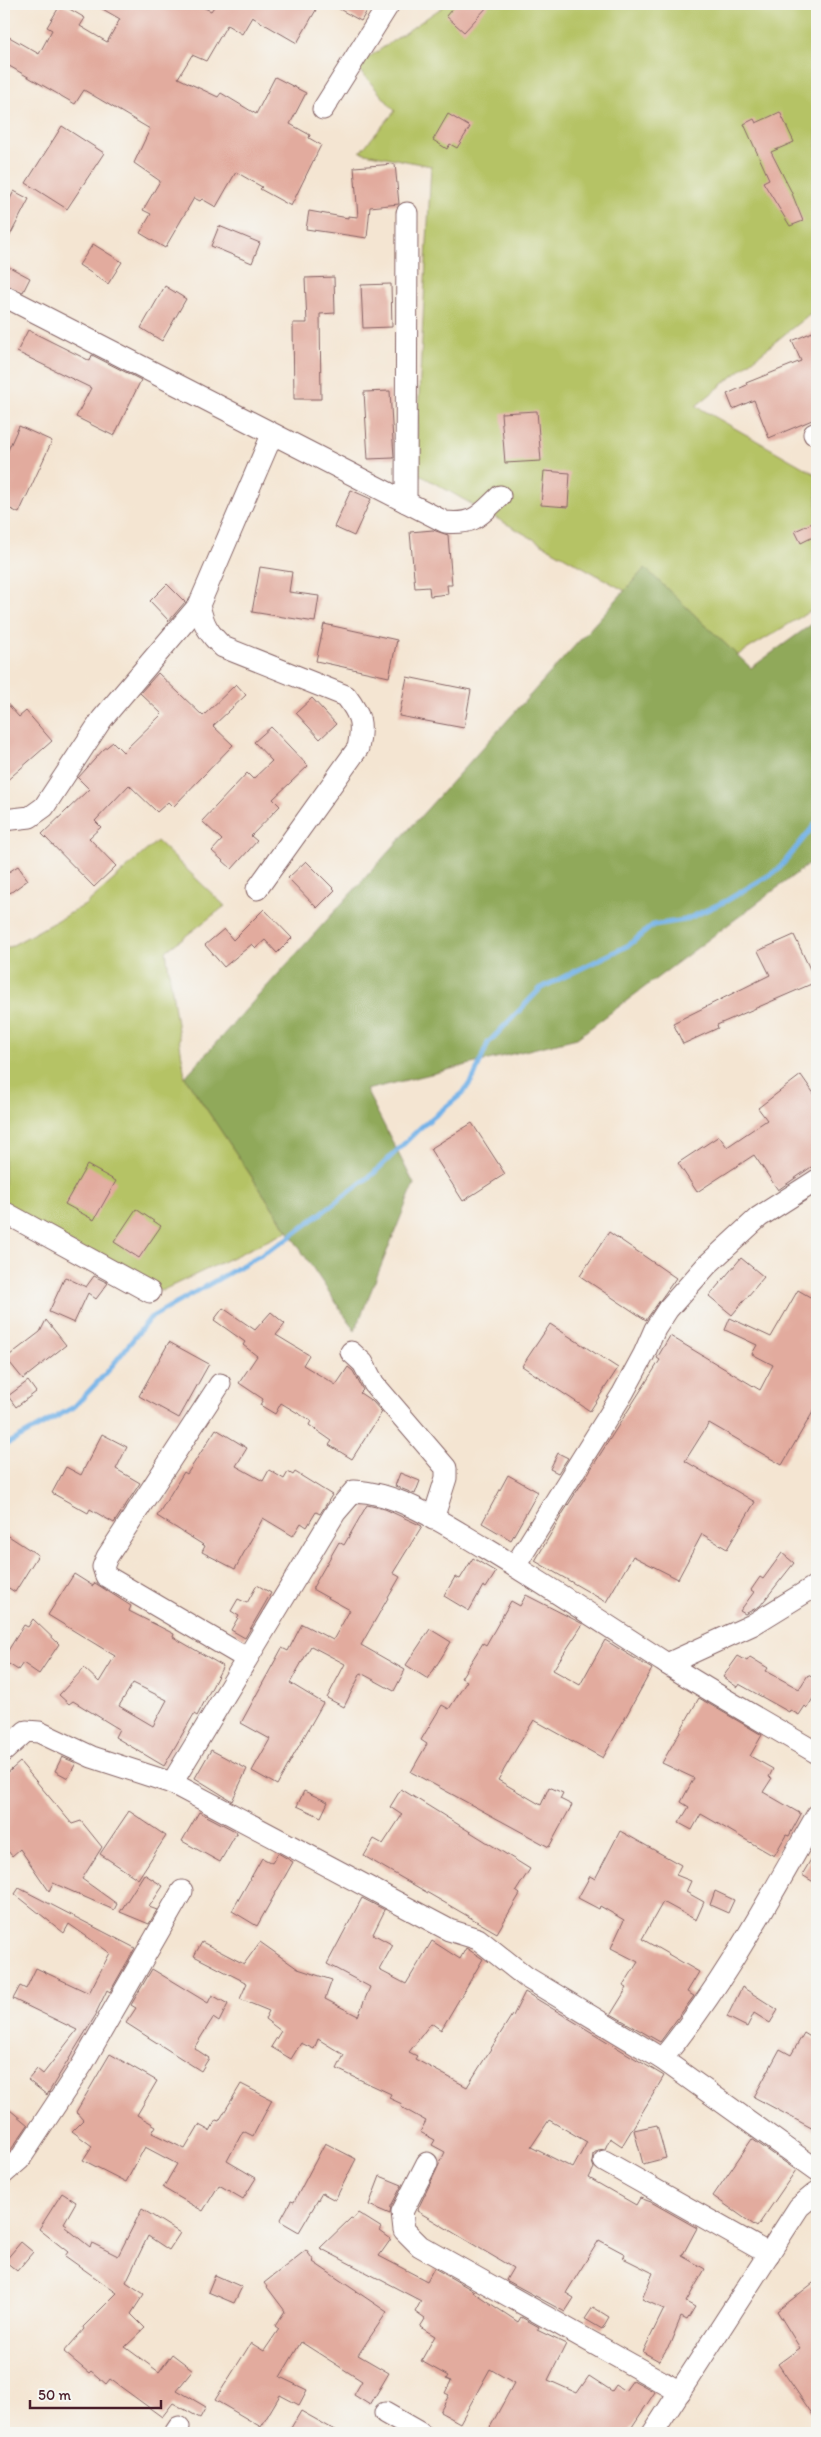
<svg xmlns="http://www.w3.org/2000/svg" width="821" height="2437" font-family="Itim,sans-serif">
  <style>
    .green { fill: #b5c365; stroke: #807148 }
    .forest { fill: #90a95a; stroke: #6d6442 }
    .lines { fill: none; stroke-linecap: round; stroke-linejoin: round }
    .stream { stroke: #75b3e8; stroke-width: 5 }
    .building { fill: #e2ab9e; fill-rule: evenodd }
    .minor-casing { stroke: #866465; stroke-width: 23 }
    .minor { stroke: #fff; stroke-width: 21 }
  </style>
  <rect width="100%" height="100%" fill="#f6f6f2"/>
  <filter id="ink" filterUnits="userSpaceOnUse"><feTurbulence type="fractalNoise" baseFrequency=".02" numOctaves="2"/><feDisplacementMap in="SourceGraphic" scale="10" xChannelSelector="R" yChannelSelector="G"/><feConvolveMatrix kernelMatrix="1 2 1 2 8 2 1 2 1" color-interpolation-filters="sRGB"/></filter>
  <filter id="wash" filterUnits="userSpaceOnUse"><feTurbulence type="fractalNoise" baseFrequency=".0096" numOctaves="4" result="noise"/><feDisplacementMap in="SourceGraphic" scale="20" xChannelSelector="R" yChannelSelector="G"/><feGaussianBlur stdDeviation="1.12" result="paint"/><feColorMatrix in="noise" values="0 0 0 0 0 0 0 0 0 0 0 0 0 0 0 0 0 1.4 0 .05"/><feComposite in="paint" operator="in"/></filter>
  <g filter="url(#wash)">
    <rect width="100%" height="100%" fill="#f4e5d2"/>
    <!-- green -->
    <g class="green">
      <path d="M447,4H817V308L696,406L817,475V607L738,655L415,472L431,166L360,152L395,111L356,66Z"/>
      <path d="M157,841L225,906L166,951L185,1077L288,1231L161,1291L4,1207V950L85,905Z"/>
    </g>
    <!-- forest -->
    <path class="forest" d="M645,568L751,668L816,621L817,622V858L577,1038L366,1090L414,1184L355,1331L185,1077Z"/>
    <g class="lines">
      <!-- stream -->
      <path class="stream" d="M4,1446L74,1407L108,1371L150,1318L283,1242L373,1174L420,1128L463,1093L474,1077L488,1043L541,988L629,945L653,925L685,920L726,901L778,870L817,822"/>
    </g>
    <g id="blocks">
      <!-- building -->
      <g class="building">
        <path d="M61,4L85,18L80,26L107,42L120,19L94,4H196L211,11L216,4H306L316,10L297,43L252,17L242,34L227,25L206,61L192,55L178,78L218,97L221,93L256,114L275,77L306,93L290,124L310,135L309,138L321,145L291,206L260,189L262,187L236,172L216,207L202,199L200,201L194,198L165,248L140,233L151,214L143,210L160,181L134,163L150,129L84,90L75,104L4,63V34L39,54L52,30L47,27Z"/>
        <path d="M330,4H371L361,21Z"/>
        <path d="M456,4H490L464,32L446,16Z"/>
        <path d="M780,112L794,142L771,152L791,191L803,221L790,226L763,182L769,179L744,124L754,119L756,123Z"/>
        <path d="M448,114L470,127L457,148L450,144L447,149L433,140Z"/>
        <path d="M62,126L104,153L67,209L26,183Z"/>
        <path d="M395,164L399,204L370,207L367,238L306,229L309,211L348,218V216L358,217L354,167Z"/>
        <path d="M14,191L29,199L4,247V211Z"/>
        <path d="M219,226L260,243L252,263L211,246Z"/>
        <path d="M93,244L122,262L108,284L79,265Z"/>
        <path d="M4,264L30,278L23,292L4,284Z"/>
        <path d="M334,277L335,313L320,314L321,399H294L293,323H307L305,278Z"/>
        <path d="M391,284L392,327L363,328L361,285Z"/>
        <path d="M165,286L186,299L162,341L141,328Z"/>
        <path d="M28,330L90,361L92,355L141,380L114,436L76,417L91,388L17,352Z"/>
        <path d="M817,330V418L769,438L754,400L733,409L727,394L747,385L746,383L801,361L792,341Z"/>
        <path d="M390,391L394,458L368,459L364,392Z"/>
        <path d="M537,411L541,461L505,463L501,413Z"/>
        <path d="M19,426L52,441L19,513L4,506V459Z"/>
        <path d="M544,471L570,473L568,507L541,505Z"/>
        <path d="M351,490L371,499L354,536L334,527Z"/>
        <path d="M817,521V535L801,543L795,531Z"/>
        <path d="M433,530L448,535L452,585H447L448,594L430,596L429,587L415,588L410,532Z"/>
        <path d="M260,567L292,572L289,592L319,596L315,622L252,612Z"/>
        <path d="M167,584L185,602L169,621L150,601Z"/>
        <path d="M324,624L397,640L389,677L316,661Z"/>
        <path d="M158,673L203,716L236,684L246,695L213,726L233,745L173,807L168,802L157,812L129,785L95,821L101,827L89,838L116,866L94,887L42,834L89,789L78,778L103,750L113,742L123,752L162,714L140,693Z"/>
        <path d="M407,677L471,690L464,728L399,716Z"/>
        <path d="M312,698L336,724L320,739L296,713Z"/>
        <path d="M4,700L19,717L26,711L52,741L4,783Z"/>
        <path d="M271,727L308,766L273,799L280,806L251,836L257,841L232,869L212,851L222,840L202,821L247,773L253,779L272,761L254,742Z"/>
        <path d="M306,861L335,890L317,908L288,878Z"/>
        <path d="M18,866L28,880L10,893L4,884V875Z"/>
        <path d="M264,909L292,938L277,953L265,940L256,948L252,944L224,967L205,945L224,929L233,940Z"/>
        <path d="M794,935L816,982L717,1025L718,1028L683,1044L673,1023L770,975L758,951Z"/>
        <path d="M801,1075L817,1098V1163L778,1190L754,1155L697,1192L678,1163L719,1136L727,1147L767,1120L758,1108Z"/>
        <path d="M472,1123L505,1174L463,1201L430,1149Z"/>
        <path d="M87,1165L116,1181L94,1220L65,1204Z"/>
        <path d="M136,1209L161,1226L139,1258L114,1242Z"/>
        <path d="M609,1232L676,1278L646,1320L580,1276Z"/>
        <path d="M741,1258L764,1277L732,1315L709,1296Z"/>
        <path d="M94,1276L108,1283L96,1299L88,1293L74,1323L49,1312L65,1277L86,1287Z"/>
        <path d="M798,1290L817,1301V1405L782,1465L709,1423L685,1461L755,1502L727,1549L702,1534L678,1579L633,1556L606,1602L535,1561L563,1513L660,1360L657,1358L670,1336L760,1390L773,1365L752,1354L757,1345L725,1330L730,1318L771,1337Z"/>
        <path d="M223,1308L255,1330L271,1312L285,1324L276,1335L309,1355L303,1365L336,1385L348,1367L353,1371L363,1390L360,1393L372,1401L382,1412L352,1459L329,1445L332,1441L309,1425L311,1421L281,1403L275,1414L260,1405L263,1399L239,1383L257,1356L243,1345L245,1342L214,1320Z"/>
        <path d="M46,1320L66,1345L23,1379L6,1358L40,1332Z"/>
        <path d="M550,1324L618,1368L590,1411L522,1366Z"/>
        <path d="M169,1342L209,1364L179,1418L139,1396Z"/>
        <path d="M28,1381L36,1392L16,1407L8,1396Z"/>
        <path d="M216,1429L247,1448L236,1466L263,1481L269,1470L284,1479L288,1472L293,1475L295,1472L332,1495L320,1514L316,1512L307,1527L301,1523L293,1536L263,1518L235,1569L202,1552L205,1546L157,1516L184,1472L187,1474Z"/>
        <path d="M102,1434L127,1447L116,1469L140,1483L114,1523L90,1509L88,1513L52,1493L66,1467L81,1475Z"/>
        <path d="M558,1453L568,1458L558,1473L550,1469Z"/>
        <path d="M400,1473L420,1481L415,1494L395,1486Z"/>
        <path d="M508,1475L538,1492L511,1540L482,1523Z"/>
        <path d="M367,1505L385,1509L422,1526L393,1573L400,1577L361,1645L405,1670L394,1691L361,1673L344,1707L327,1698L345,1664L311,1646L290,1683L323,1703L277,1785L252,1771L270,1739L241,1723L282,1648L288,1651L302,1624L333,1640L350,1610L312,1589L339,1542L344,1545Z"/>
        <path d="M4,1533L38,1555L15,1592L4,1585Z"/>
        <path d="M782,1553L794,1563L760,1606L745,1614L740,1611L754,1592L751,1590L760,1577L763,1579Z"/>
        <path d="M473,1558L496,1572L486,1588L483,1586L469,1611L444,1596L455,1577L460,1579Z"/>
        <path d="M74,1574L93,1586L95,1583L131,1606L129,1611L174,1634L173,1637L223,1666L197,1716L194,1714L164,1766L115,1737L119,1729L73,1701L69,1704L59,1695L84,1668L99,1682L115,1656L48,1615ZM133,1683L167,1700L153,1726L119,1706Z"/>
        <path d="M257,1585L271,1593L245,1638L231,1630L239,1616L231,1611L238,1599L247,1603Z"/>
        <path d="M526,1595L583,1624L553,1670L580,1685L605,1640L652,1669L603,1758L534,1720L516,1749L498,1780L541,1805L549,1787L563,1793L560,1799L572,1805L549,1847L411,1772L427,1744L421,1740L442,1705L449,1709L467,1681L461,1678L483,1643L486,1645L511,1601L520,1606Z"/>
        <path d="M33,1619L59,1644L39,1674L23,1663L18,1670L4,1661V1657L24,1625L28,1627Z"/>
        <path d="M430,1629L451,1642L428,1679L406,1665Z"/>
        <path d="M738,1656L747,1661L750,1657L768,1668L766,1671L799,1689L808,1675L817,1680V1692L807,1708L805,1706L799,1715L790,1710L789,1712L739,1684L737,1687L723,1677Z"/>
        <path d="M699,1698L762,1735L750,1756L773,1769L769,1777L772,1778L763,1792L801,1814L789,1836L786,1835L774,1856L701,1814L692,1830L679,1823L689,1807L681,1802L694,1778L662,1763Z"/>
        <path d="M211,1750L247,1769L232,1801L195,1778Z"/>
        <path d="M62,1757L76,1763L68,1778L55,1771Z"/>
        <path d="M20,1762L72,1824L81,1821L102,1847L82,1879L117,1904L114,1910L53,1883L49,1891L20,1849L12,1856L4,1846V1776Z"/>
        <path d="M401,1789L530,1869L516,1891L520,1894L497,1933L364,1856L374,1839L383,1844L402,1815L390,1807Z"/>
        <path d="M304,1791L328,1802L321,1817L297,1806Z"/>
        <path d="M129,1811L166,1836L138,1879L100,1854Z"/>
        <path d="M199,1812L237,1832L220,1862L182,1841Z"/>
        <path d="M620,1831L681,1865L676,1875L691,1881L686,1892L704,1902L696,1920L663,1902L642,1939L699,1972L687,1992L694,1996L660,2042L611,2014L627,1988L623,1986L638,1962L611,1948L624,1920L600,1906L599,1909L578,1898L590,1876L595,1879Z"/>
        <path d="M817,1849V1884L802,1875Z"/>
        <path d="M278,1853L293,1862L257,1926L232,1911L262,1858L272,1863Z"/>
        <path d="M144,1874L163,1886L149,1907L157,1910L149,1924L120,1912Z"/>
        <path d="M19,1888L135,1948L110,1992L107,1990L96,2013H97L47,2095L28,2080L37,2069L43,2074L77,2030L13,1999L20,1986L26,1989L36,1968L89,1993L110,1953L69,1924L64,1933L15,1894Z"/>
        <path d="M715,1891L734,1900L728,1913L710,1905Z"/>
        <path d="M362,1898L385,1910L373,1934L393,1945L379,1970L406,1984L432,1941L460,1959L466,1948L483,1959L441,2030L431,2023L409,2052L417,2056L415,2059L467,2087L512,2015L513,2016L525,1992L664,2076L622,2146L610,2138L605,2149L598,2150L593,2154L592,2162L594,2168L589,2178L636,2205L640,2198L651,2202L697,2228L682,2256L705,2269L686,2302L695,2307L687,2320L681,2317L670,2344L659,2361L643,2352L664,2309L642,2299L653,2273L623,2258L625,2254L599,2240L566,2293L574,2298L565,2312L506,2280L513,2268L417,2211L445,2152L432,2145L435,2140L420,2132L426,2121L401,2107L402,2104L389,2098L391,2094L337,2069L344,2055L318,2039L314,2049L301,2043L291,2059L271,2047L281,2031L265,2019L269,2011L240,1999L247,1983L194,1956L202,1942L244,1964L260,1942L298,1969L332,1980L325,1999L358,2016L370,1987L327,1964ZM549,2120L587,2142L573,2168L531,2147Z"/>
        <path d="M152,1969L208,2003L212,1995L228,2004L219,2022L213,2018L194,2048L209,2058L201,2071L126,2023L136,2008L131,2005Z"/>
        <path d="M742,1987L778,2010L770,2023L754,2013L747,2027L727,2017Z"/>
        <path d="M804,2033L817,2041V2131L754,2097L780,2049L791,2055Z"/>
        <path d="M110,2054L157,2081L137,2115L156,2126L152,2133L185,2149L199,2125L210,2131L216,2120L219,2121L241,2084L272,2100L253,2136L243,2131L227,2161L256,2178L243,2199L219,2185L203,2211L163,2188L177,2164L145,2147L126,2182L83,2160L92,2146L72,2131L83,2120L76,2112Z"/>
        <path d="M4,2105L28,2125L10,2151L4,2157Z"/>
        <path d="M657,2125L666,2158L643,2164L634,2130Z"/>
        <path d="M752,2139L796,2170L757,2227L713,2196Z"/>
        <path d="M325,2143L356,2159L335,2200L322,2193L299,2232L280,2221L291,2201L294,2202Z"/>
        <path d="M380,2176L402,2185L391,2206L390,2214L369,2205Z"/>
        <path d="M62,2193L76,2202L64,2223L67,2225L65,2227L90,2247L92,2243L118,2256L142,2209L180,2233L169,2250L148,2236L126,2282L144,2294L131,2314L145,2328L125,2347L159,2372L172,2354L193,2370L177,2390L206,2407L200,2418L173,2403L162,2417L110,2379L106,2384L91,2371L89,2373L64,2352L84,2329L83,2327L117,2293L65,2256L68,2252L39,2229Z"/>
        <path d="M358,2213L382,2228L380,2231L391,2239L379,2256L427,2281L434,2268L474,2291L473,2292L518,2322L521,2317L539,2327L537,2330L566,2344L548,2380L577,2393L589,2376L612,2391L616,2385L625,2391L633,2380L655,2392L628,2433H487L514,2383L490,2369L460,2423L440,2412L449,2395L445,2393L451,2381L446,2379L448,2376L421,2361L435,2336L420,2327L425,2319L415,2312L421,2301L320,2248L351,2218L353,2219Z"/>
        <path d="M21,2242L33,2252L17,2271L5,2261Z"/>
        <path d="M306,2250L314,2261L313,2262L387,2312L358,2355L389,2373L370,2405L354,2395L362,2381L301,2342L280,2377L307,2390L299,2405L280,2395L261,2427L215,2400L251,2343L264,2351L279,2329L275,2326L285,2311L264,2283Z"/>
        <path d="M215,2275L242,2287L234,2303L208,2292Z"/>
        <path d="M817,2280V2421L778,2364L800,2348L777,2311Z"/>
        <path d="M593,2307L609,2317L602,2329L585,2319Z"/>
        <path d="M301,2411L340,2433H288Z"/>
      </g>
    </g>
  </g>
  <g filter="url(#ink)">
    <use href="#blocks" fill-opacity="0" stroke="#866465" stroke-width="1"/>
    <g class="lines">
      <!-- minor casing -->
      <g class="minor-casing">
        <g id="minor">
          <path d="M323,109L389,4"/>
          <path d="M4,296L445,522C475,525 480,515 500,496"/>
          <path d="M814,434L817,433"/>
          <path d="M406,502L407,213"/>
          <path d="M199,605C203,624 209,634 223,647L346,696C361,716 363,723 358,748L257,889"/>
          <path d="M4,820L30,817L44,807L102,719L199,605L272,435"/>
          <path d="M4,1212L150,1292"/>
          <path d="M351,1352L363,1363L374,1384L446,1468V1478L433,1519"/>
          <path d="M220,1384L107,1557L103,1567L106,1576L246,1658"/>
          <path d="M515,1566L623,1393L644,1354L655,1329L668,1309L707,1265L759,1217L817,1180"/>
          <path d="M667,1664L752,1625L817,1585"/>
          <path d="M4,1751L26,1731L39,1732L92,1757L172,1783L449,1930L478,1939L526,1977L662,2059L817,2170"/>
          <path d="M172,1783L335,1513L354,1491C401,1493 446,1525 485,1548C546,1585 605,1624 664,1662C714,1694 766,1723 817,1753"/>
          <path d="M662,2059C724,1984 769,1899 817,1815"/>
          <path d="M604,2161L769,2254"/>
          <path d="M427,2163L402,2212L404,2230L420,2246L680,2392"/>
          <path d="M4,2173L20,2159L82,2065L182,1891"/>
          <path d="M385,2413L420,2433"/>
          <path d="M175,2433L179,2427"/>
          <path d="M653,2433L799,2207L817,2192"/>
        </g>
      </g>
      <!-- minor -->
      <use href="#minor" class="minor"/>
    </g>
  </g>
  <!-- margin -->
  <rect width="821" height="2437" fill="none" stroke="#f6f6f2" stroke-width="20"/>
  <!-- scale -->
  <path d="M30 2400v8h131v-8" fill="none" stroke="#4a1f2b" stroke-width="2.5"/>
  <text x="38" y="2400" font-size="15" fill="#4a1f2b" stroke="#f6f6f2" stroke-width="4" paint-order="stroke">50 m</text>
</svg>
